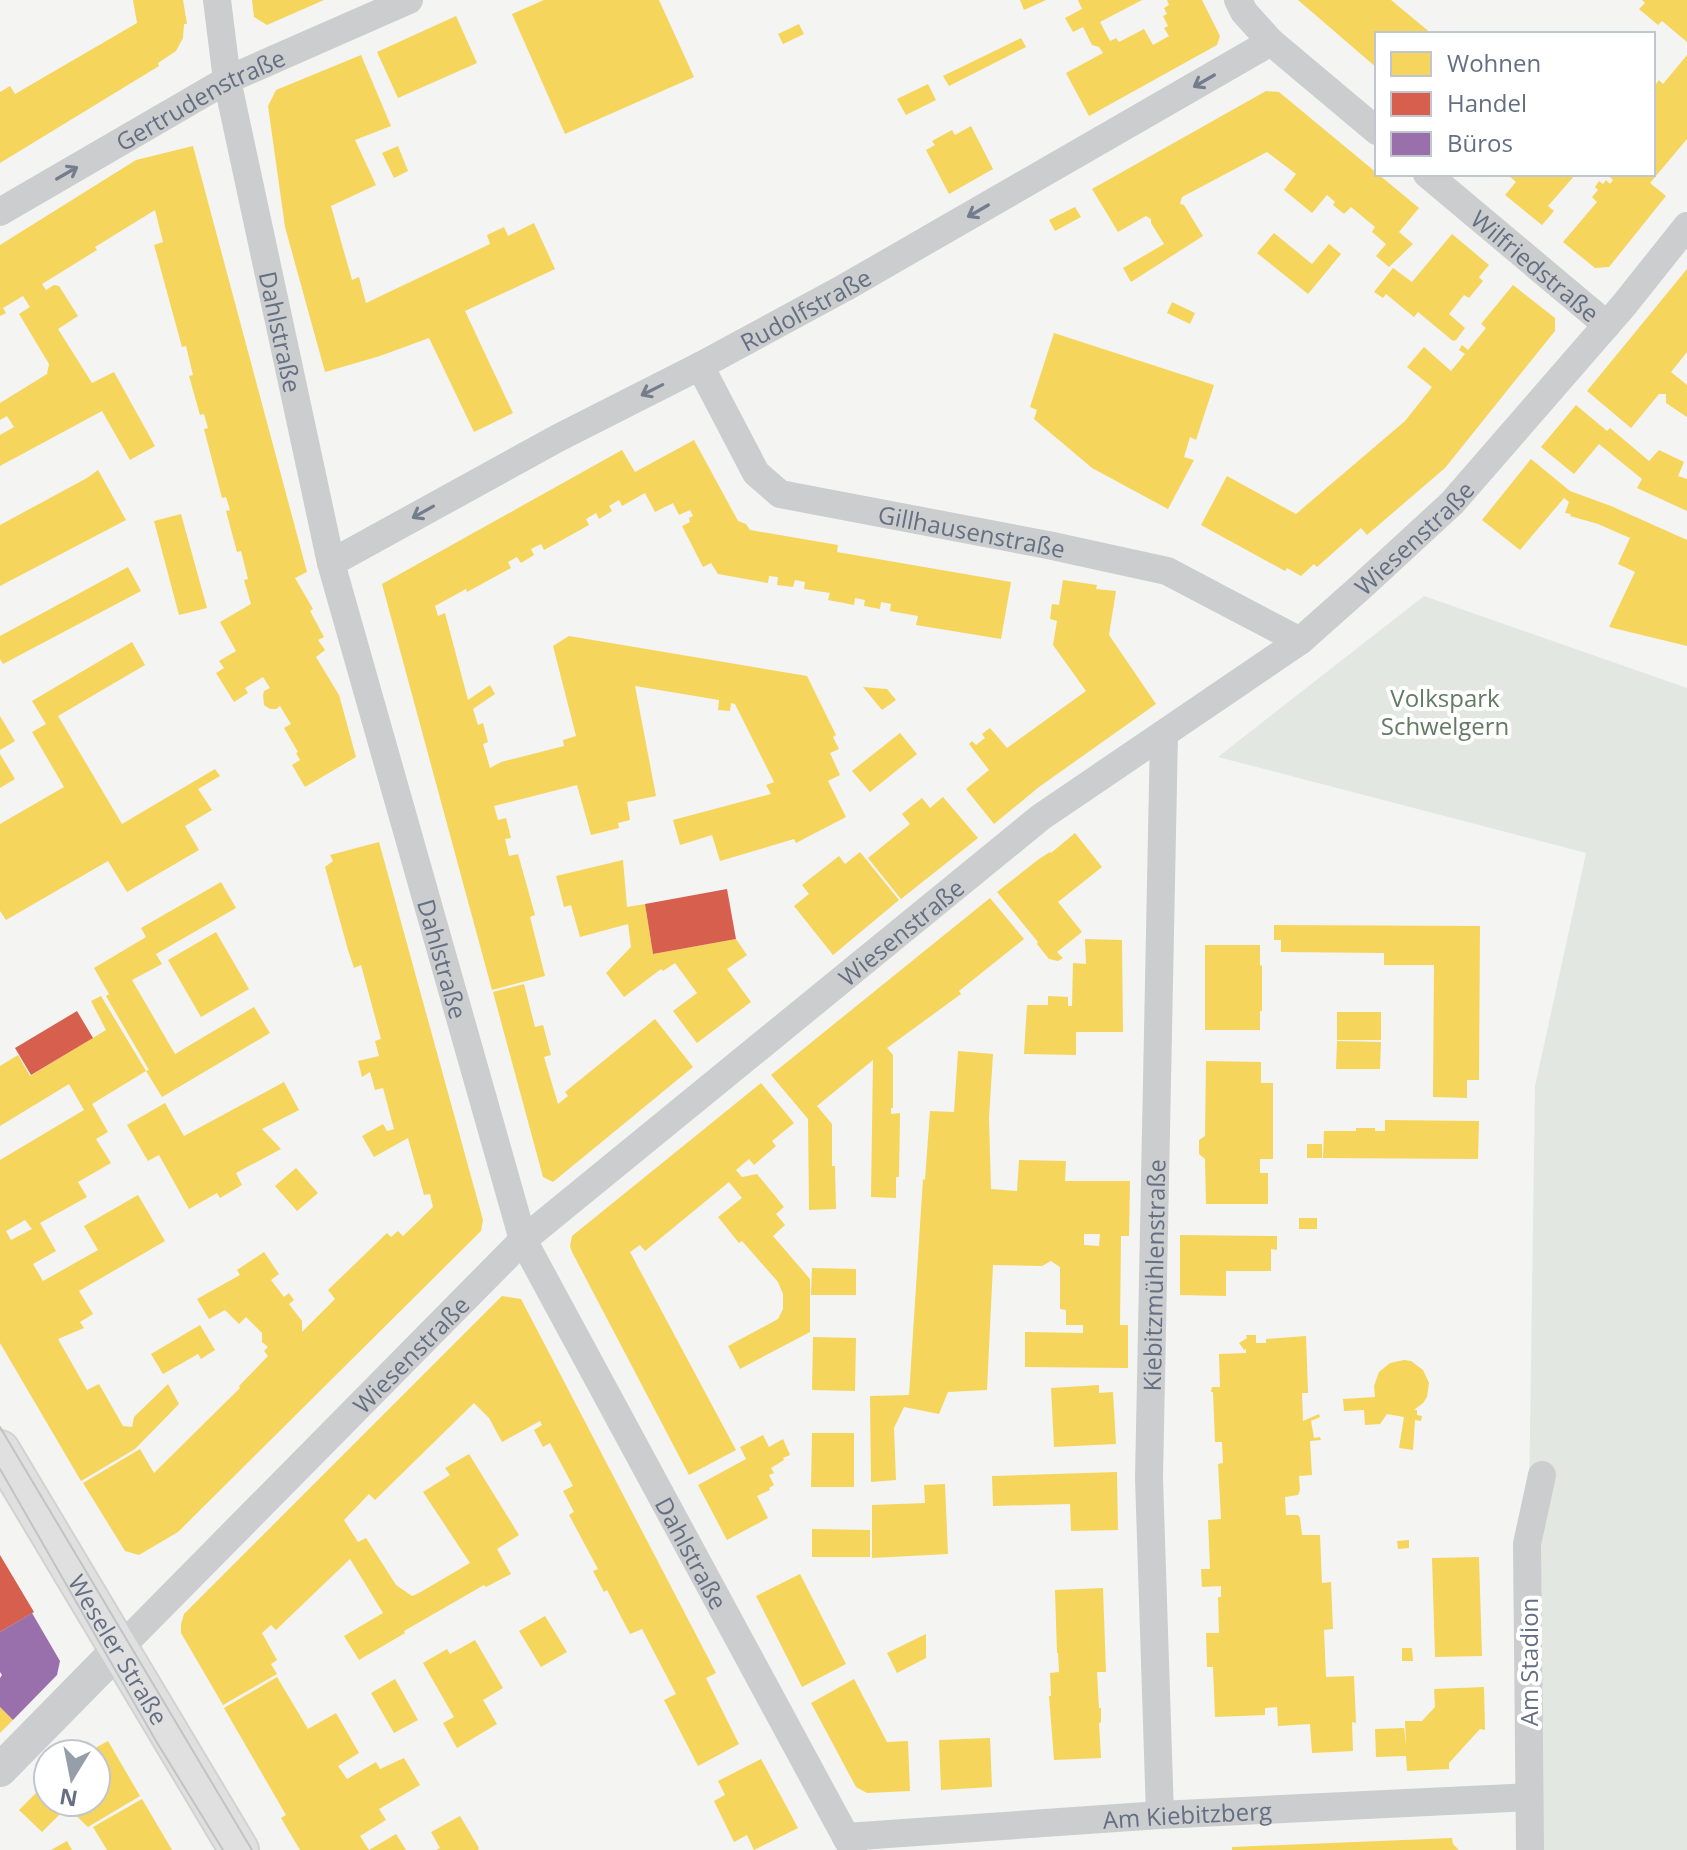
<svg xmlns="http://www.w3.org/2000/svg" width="1687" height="1850" font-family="'Open Sans',sans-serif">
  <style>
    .green { fill: #e3e7e1 }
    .homes { fill: #f6d55c; fill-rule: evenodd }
    .shops { fill: #d6604d }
    .offices { fill: #9970ab }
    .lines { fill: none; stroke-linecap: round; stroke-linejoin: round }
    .secondary-casing { stroke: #d1d2d2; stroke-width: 42 }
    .minor { stroke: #cccdce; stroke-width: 28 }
    .tertiary { stroke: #cccdce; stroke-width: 34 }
    .secondary { stroke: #e0e0e1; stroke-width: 38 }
    .tram { stroke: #c2c3c4; stroke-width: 2 }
    .oneway { stroke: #747d8e }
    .labels { text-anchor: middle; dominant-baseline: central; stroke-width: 8; stroke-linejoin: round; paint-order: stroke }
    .street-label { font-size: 24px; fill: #646f83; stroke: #fff }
    .park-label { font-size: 24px; fill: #637a63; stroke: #fff }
  </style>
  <rect width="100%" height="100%" fill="#f4f4f3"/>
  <!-- green -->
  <path class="green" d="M1424,596L1687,688V1850H1524L1535,1086L1586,853L1218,757Z"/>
  <!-- homes -->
  <g class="homes">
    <path d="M133,0H183L187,24H184L183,38L176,51L158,63L159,66L0,163V92L10,86L15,94L137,23Z"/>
    <path d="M252,0H324L267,25L254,17Z"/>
    <path d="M544,0H659L694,77L565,134L512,14Z"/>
    <path d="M1020,0H1046L1024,10Z"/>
    <path d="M1078,0H1142L1100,22L1110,41L1116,38L1119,42L1144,29L1153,45L1169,36L1164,28L1168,26L1163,16L1167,14L1164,8L1169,5L1167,0H1202L1220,36L1217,45L1089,116L1066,73L1103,53L1099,47L1092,45L1083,27L1073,32L1065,18L1082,9Z"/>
    <path d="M1298,0H1391L1432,34H1377V68Z"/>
    <path d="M1642,0H1687V42L1662,21L1658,25L1639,9L1645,3Z"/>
    <path d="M456,16L477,63L398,98L377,52Z"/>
    <path d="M799,24L804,34L783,44L778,34Z"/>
    <path d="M1021,38L1026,47L949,86L943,76Z"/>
    <path d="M361,55L391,126L355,140L376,185L331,206L352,280L359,277L366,303L490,244L487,235L504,227L508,236L534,223L555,269L465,311L513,413L474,432L429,338L380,356L325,372L285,227L268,106L276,90Z"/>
    <path d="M1687,55V139L1650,183L1666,196L1609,267L1595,268L1563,242L1597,202L1592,197L1598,190L1595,187L1599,181L1603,184L1606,180L1610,184L1613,180L1607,174H1653V88L1659,80L1663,84Z"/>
    <path d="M928,84L936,100L906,115L897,99Z"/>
    <path d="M1266,91L1279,92L1419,208L1399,232L1413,244L1389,267L1376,256L1386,244L1372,232L1375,227L1351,207L1344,214L1333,205L1335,202L1327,195L1312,213L1284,190L1296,174L1267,152L1182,197L1180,204L1184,205L1203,236L1131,282L1123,268L1164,244L1151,223V219L1146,216L1118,232L1092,189Z"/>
    <path d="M971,126L993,169L949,194L926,150L935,145L932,141L952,130L955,135Z"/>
    <path d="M193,146L307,572L295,578L313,609L310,611L324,637L318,640L325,650L316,657L339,695L356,757L305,787L292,765L300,760L296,753L298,752L284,728L291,724L280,706L276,709H270L264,705L263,695L264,691L270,688L263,677L245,688L248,693L234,702L216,673L224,668L219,661L236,651L220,622L251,604L244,580L248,579L241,551L237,552L226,511L230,510L226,497L222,498L204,429L208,428L204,414L200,415L189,376L193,375L186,346L182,347L156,252L154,245L163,242L155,210L95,247L97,250L42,284L46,290L54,285L59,286L78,316L58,329L92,383L114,372L155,446L130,460L102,411L0,466V435L14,427L7,416L0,420V403L47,374L49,364L19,314L30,307L23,296L3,308L6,313L0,316V245L136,160Z"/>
    <path d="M398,146L408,171L394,178L382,153Z"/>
    <path d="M1507,174H1576L1548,206L1554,211L1542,225L1505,195L1516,182Z"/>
    <path d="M1075,207L1081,217L1055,231L1049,220Z"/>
    <path d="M1274,233L1312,264L1329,244L1341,254L1308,294L1257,253Z"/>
    <path d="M1452,234L1489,265L1479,277L1483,281L1469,298L1464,295L1449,314L1465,328L1456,340L1453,341L1418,312L1414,317L1386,294L1383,298L1374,292L1393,268L1412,282Z"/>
    <path d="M1687,269V352L1671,372L1687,385V417L1666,403V394H1659L1631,428L1587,391Z"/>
    <path d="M1513,285L1555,318V331L1445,468L1367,535L1361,528L1317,567L1314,564L1301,576L1287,568L1285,571L1201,525L1227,476L1296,514L1405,421L1432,387L1407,367L1424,347L1451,371L1465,354L1459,350L1462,345L1468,350L1486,328L1481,324Z"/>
    <path d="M1172,302L1195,313L1190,324L1167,313Z"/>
    <path d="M1054,333L1214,385L1196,440L1190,437L1184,457L1194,460L1168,509L1092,468L1034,419L1037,410L1030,407Z"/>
    <path d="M1576,405L1607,431L1610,428L1649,461L1659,450L1684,462L1678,476L1687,479V511L1637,488L1642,479L1599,444L1574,474L1541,447Z"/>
    <path d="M694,440L738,521L746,524L750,530L838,545L837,552L1011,582L1001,639L916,625L918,616L890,611L891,604L881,602L880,609L864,606L865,600L855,598L854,605L828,600L830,593L804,589L805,582L795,580L793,587L777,585L778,577L769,576L768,583L718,574L711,563L703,567L682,526L690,522L689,518L693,516L690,510L679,515L673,503L655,512L645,493L622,506L619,500L609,506L612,511L599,519L596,513L586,519L589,525L544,550L541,544L531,549L534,555L521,563L517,557L508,562L511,568L467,592L466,589L435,606L438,616L445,613L468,700L490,685L495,694L473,709L478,725L483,723L488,742L483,744L490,768L501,762L564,746L563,740L576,736L553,646L569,636L807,676L836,735L833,737L839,749L830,753L840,775L828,781L846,817L796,843L794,839L720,861L712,835L680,845L673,820L771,794L766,785L774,782L735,704L731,703L730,711L718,710L719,700L635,686L656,796L627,802L630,820L618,823L619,828L591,835L577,785L494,806L498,820L506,818L511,838L505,839L509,856L518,854L535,915L530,917L545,976L492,990L382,584L622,450L635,472Z"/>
    <path d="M1531,459L1570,491L1611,506L1687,540V646L1609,627L1635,572L1618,564L1630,538L1598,524L1570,516L1571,514L1565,513L1569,502L1564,498L1520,550L1482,520Z"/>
    <path d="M98,470L126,520L0,586V525L87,478Z"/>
    <path d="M181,514L207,608L179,615L154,521Z"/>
    <path d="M128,567L141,591L3,664L0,659V636Z"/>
    <path d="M1063,580L1097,585L1096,589L1116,591L1109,635L1156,704L1039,787L994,824L966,789L989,770L969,744L972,741L976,745L985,738L982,734L990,728L1007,748L1086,691L1053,645L1057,621L1050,619L1052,604L1059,605Z"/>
    <path d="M132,642L145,665L58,716L122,824L215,769L220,776L198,789L212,810L185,826L199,850L127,892L108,861L6,920L0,911V824L64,787L32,732L46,724L32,701Z"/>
    <path d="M863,687L887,689L896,700L882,710Z"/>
    <path d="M0,716L15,741L0,750Z"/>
    <path d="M900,733L917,754L870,792L852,771Z"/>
    <path d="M0,754L15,779L0,788Z"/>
    <path d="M943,797L978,838L901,899L868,858L910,824L902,814L922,798L930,808Z"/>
    <path d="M1075,833L1102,867L1058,902L1082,932L1057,952L1063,958L1058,961L1049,959L1037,944L1038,942L997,892L1039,859L1050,852L1051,853Z"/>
    <path d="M379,842L483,1220L481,1231L178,1532L139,1555L125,1551L83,1483L140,1449L154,1473L240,1388L239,1386L268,1356L264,1351L268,1347L262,1342V1333L246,1317L239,1324L225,1310L209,1319L197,1299L240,1275L237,1270L264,1252L279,1274L271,1280L284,1297L289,1293L294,1300L289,1304L302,1321V1332L335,1299L328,1290L387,1233L391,1237L398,1231L403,1236L433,1207L430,1194L424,1195L408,1138L374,1157L362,1136L383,1124L387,1131L394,1129L383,1088L375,1090L370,1072L362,1077L358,1061L379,1056L375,1041L381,1039L361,965L354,968L348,950L325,867L333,861L330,855Z"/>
    <path d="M860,852L899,900L833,955L794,906L809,894L802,885L839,856L845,864Z"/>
    <path d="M623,860L627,907L645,904L653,954L736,939L747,955L727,969L751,1002L697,1043L673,1011L697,993L675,963L663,971L661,969L624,997L606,973L631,947L628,924L580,937L571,905L564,907L556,876Z"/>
    <path d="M221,882L236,908L156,954L162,964L132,980L175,1054L254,1007L270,1033L162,1097L146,1071L149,1070L106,996L109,994L94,968L146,937L141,928Z"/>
    <path d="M990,898L1024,939L959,991L961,994L887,1048L893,1055V1108H891V1114L900,1113L899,1177H896V1198L871,1197L873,1060L817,1106L832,1124V1166H835L836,1209L809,1210L808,1119L771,1075Z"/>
    <path d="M1274,925L1480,926L1479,1080H1467V1098L1433,1097L1434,965H1384V953L1281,952V940H1274Z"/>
    <path d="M216,932L249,989L201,1017L168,960Z"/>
    <path d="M1085,939L1122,940L1123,1032H1076V1055L1024,1054L1027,1005H1048V996L1068,997V1006H1072L1073,963L1086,964Z"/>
    <path d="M1205,945H1260V966L1262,965V1011H1260V1030H1205Z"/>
    <path d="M524,984L535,1027L543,1025L551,1055L544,1057L558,1104L568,1096L565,1092L655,1019L693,1067L553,1182L543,1177L493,992Z"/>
    <path d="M101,996L146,1071L92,1104L108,1132L96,1139L111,1163L78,1182L87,1197L40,1223L56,1251L33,1264L43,1281L98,1250L84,1226L138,1195L165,1241L79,1291L93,1314L80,1322L84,1328L58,1339L87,1390L99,1384L123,1426L132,1427L134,1417L168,1384L179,1404L135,1449L81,1481L0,1343V1160L84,1110L69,1084L0,1126V1066L18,1055L30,1076L106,1030L91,1001ZM25,1220L32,1229L11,1240L6,1231Z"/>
    <rect x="1337" y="1012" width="44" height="28"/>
    <path d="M1337,1041L1381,1042L1380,1069H1336Z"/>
    <path d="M958,1051L993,1054L989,1118L991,1189L1017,1191L1019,1160L1066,1161L1065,1181H1130L1129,1236H1121L1120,1325H1128V1368L1025,1367V1332L1083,1333V1325H1066V1310L1060,1309V1267L1051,1261L1042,1266L993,1265L987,1390L948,1392L939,1414L904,1407L894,1428L896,1480L871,1482L870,1396L909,1395L923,1179L925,1180L930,1111L954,1112ZM1084,1234H1100L1099,1246L1084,1245Z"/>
    <path d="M1206,1061L1261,1062V1083H1273V1159H1260V1173H1268V1204H1206L1205,1159L1199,1154V1140L1205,1136Z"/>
    <path d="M284,1082L299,1110L262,1129L281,1149L236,1173L242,1185L220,1198L217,1193L189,1209L159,1155L148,1161L127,1125L165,1103L184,1136Z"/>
    <path d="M761,1083L794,1123L772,1141L776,1146L754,1165L749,1159L736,1170L742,1177L757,1174L784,1207L776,1214L785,1225L773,1236L810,1279V1332L740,1369L728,1346L778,1319L783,1309V1294L778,1282L742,1241L739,1243L718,1217L742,1198L729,1182L645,1251L640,1245L630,1252L736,1450L689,1475L572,1252L570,1246L572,1236Z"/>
    <path d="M1385,1120L1479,1121L1478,1159L1323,1158L1324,1131H1356V1128H1375V1131H1385Z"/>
    <rect x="1307" y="1144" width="15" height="14"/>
    <path d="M296,1168L318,1193L297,1211L275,1186Z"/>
    <rect x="1299" y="1218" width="18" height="11"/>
    <path d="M1180,1235L1277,1236V1250L1271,1249V1271H1226V1296L1180,1295Z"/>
    <path d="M812,1268L856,1269V1295H811Z"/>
    <path d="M502,1296L521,1299L716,1673L706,1678L739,1744L698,1766L664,1700L676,1694L642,1629L630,1634L607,1590L604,1592L593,1571L598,1569L569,1515L574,1512L563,1491L573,1486L550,1443L543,1447L534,1430L542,1425L540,1421L502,1442L489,1418L474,1403L375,1500L369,1494L344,1520L358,1542L366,1538L396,1585L412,1596L419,1593L470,1563L423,1492L450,1475L445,1468L469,1454L519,1535L497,1549L511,1574L486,1587L484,1585L404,1631L405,1633L359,1660L344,1636L383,1613L350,1559L276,1630L271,1625L262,1633L277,1660L271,1664L277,1674L223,1705L181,1633V1624L184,1614Z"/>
    <path d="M200,1325L215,1350L201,1359L198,1354L163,1374L151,1354Z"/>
    <path d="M1246,1335H1256V1343H1266V1339L1306,1336L1308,1393H1302L1303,1421L1319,1414L1320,1417L1311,1421L1314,1438L1320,1437L1321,1440L1310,1441L1312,1475L1299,1476L1300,1490L1298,1495L1285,1497L1286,1515H1298L1300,1518L1302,1535H1320L1322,1583L1331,1582L1333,1629L1324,1630L1326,1677L1354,1676L1356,1723L1352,1722L1353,1751L1312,1753L1310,1724L1278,1726L1277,1707L1265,1708V1715L1215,1717L1213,1667H1207L1206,1633H1219L1218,1597H1221V1586L1202,1587L1201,1569H1210L1208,1520L1221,1519L1218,1464L1223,1463L1222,1442H1215L1213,1392H1211L1212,1387H1220L1219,1354L1246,1353V1349L1244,1350L1239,1343L1247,1338Z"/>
    <path d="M813,1337L856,1338L855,1391L812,1390Z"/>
    <path d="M1404,1360L1411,1361L1423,1370L1429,1383L1427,1397L1423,1403L1414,1410H1417V1415L1422,1416L1421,1421L1415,1420L1413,1450L1399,1448L1404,1417L1387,1414L1380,1424L1365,1425L1364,1410L1344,1411L1343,1399L1375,1397L1374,1386L1379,1372L1390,1363Z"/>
    <path d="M1099,1385V1393L1113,1392L1116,1444L1054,1447L1051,1388Z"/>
    <path d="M812,1433H854V1487H811Z"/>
    <path d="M763,1435L769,1447L783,1439L790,1455L783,1458L784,1460L771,1468L774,1473L769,1475L774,1485L769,1488L770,1490L757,1496L768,1518L727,1540L698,1485L746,1459L740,1447Z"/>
    <path d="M1117,1472L1118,1530L1071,1531L1070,1504L993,1506L992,1476Z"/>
    <path d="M945,1484L948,1554L872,1558V1505L925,1503L924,1485Z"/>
    <path d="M812,1529L870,1530V1557H812Z"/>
    <path d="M1409,1540V1548L1398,1549L1397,1541Z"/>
    <path d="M1479,1557L1482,1656L1435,1657L1432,1558Z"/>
    <path d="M800,1574L846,1664L802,1687L756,1596Z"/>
    <path d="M1103,1588L1106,1672H1097L1099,1708H1101V1722L1099,1723L1101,1758L1054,1760L1049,1696H1051L1050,1673L1059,1672L1058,1653H1057L1055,1590Z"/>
    <path d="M545,1616L567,1652L541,1667L519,1631Z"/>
    <path d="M926,1634V1658L897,1673L887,1653Z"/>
    <path d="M475,1640L503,1688L483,1700L497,1724L457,1748L443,1723L454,1717L423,1663L447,1649L450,1654Z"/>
    <path d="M1402,1648H1412L1413,1661H1402Z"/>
    <path d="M277,1677L308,1729L336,1713L359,1753L338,1766L347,1779L376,1762L380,1769L404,1758L420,1785L379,1809L386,1820L360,1836L369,1850H300L281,1818L286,1815L224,1708Z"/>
    <path d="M395,1679L418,1720L394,1733L371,1693Z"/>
    <path d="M854,1679L887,1742L908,1741L910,1791L867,1793L856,1787L811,1703Z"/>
    <path d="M1484,1687L1485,1730L1480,1729L1449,1763V1769L1407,1771L1406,1756L1376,1757L1375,1729L1404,1728L1406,1746L1405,1721H1422L1435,1707L1434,1689Z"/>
    <path d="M0,1707L13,1720L0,1733Z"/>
    <path d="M990,1738L992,1787L941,1790L939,1740Z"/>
    <path d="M108,1741L140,1796L88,1827L67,1807L42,1832L19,1810L48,1781V1802H96V1754H84Z"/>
    <path d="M761,1759L798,1828L754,1850L747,1835L734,1842L714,1801L725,1795L718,1781Z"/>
    <path d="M142,1799L172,1850H107L93,1827Z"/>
    <path d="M460,1816L479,1848L478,1850H436L440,1848L431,1832Z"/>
    <path d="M396,1834L406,1850H369Z"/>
    <path d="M1452,1838L1453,1844L1459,1850H1232V1847Z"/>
    <path d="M67,1841L72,1850H51Z"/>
  </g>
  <!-- shops -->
  <g class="shops">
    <path d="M727,889L736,939L653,954L645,904Z"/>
    <path d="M77,1011L93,1038L31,1075L15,1048Z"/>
    <path d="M0,1555L34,1612L0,1632Z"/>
  </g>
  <!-- offices -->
  <path class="offices" d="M32,1613L60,1661L57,1675L13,1720L0,1707V1678L2,1675L0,1672V1632Z"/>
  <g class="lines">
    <!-- secondary casing -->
    <g class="secondary-casing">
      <g id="secondary">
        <path id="s9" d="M0,1450L239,1850"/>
      </g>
    </g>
    <!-- minor -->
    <g class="minor">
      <path id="s1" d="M217,0L227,80L331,563L523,1240L853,1850"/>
      <path d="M1238,0L1244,12L1271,42L1377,131"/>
      <path id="s2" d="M1427,174L1607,325"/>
      <path id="s3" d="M0,212L227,80L409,0"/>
      <path id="s4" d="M700,366L756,473L780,494L1048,545L1167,571L1300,641"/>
      <path id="s5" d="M331,563L558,438L700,366L844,288L1271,42"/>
      <path id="s6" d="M118,1650L523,1240L1041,817L1300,641L1363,585L1452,503L1624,305L1687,226"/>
      <path id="s7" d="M1160,1815L1149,1478L1164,734"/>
      <path id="s8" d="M846,1837L1160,1815L1529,1797"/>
      <path d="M1530,1850L1527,1544L1542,1475"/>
    </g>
    <!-- tertiary -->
    <path class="tertiary" d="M0,1770L118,1650"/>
    <!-- secondary -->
    <use href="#secondary" class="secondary"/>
    <!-- tram -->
    <g class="tram">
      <path d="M0,1427L252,1850"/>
      <path d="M0,1469L156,1741L223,1850"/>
    </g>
  </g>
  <!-- one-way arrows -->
  <defs><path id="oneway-shaft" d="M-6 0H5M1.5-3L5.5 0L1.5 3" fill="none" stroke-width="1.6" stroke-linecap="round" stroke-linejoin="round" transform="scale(2)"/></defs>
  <g class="oneway">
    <use href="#oneway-shaft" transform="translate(1204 81) rotate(150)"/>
    <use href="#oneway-shaft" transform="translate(67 173) rotate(-30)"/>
    <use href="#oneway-shaft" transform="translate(978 211) rotate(150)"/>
    <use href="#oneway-shaft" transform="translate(652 390) rotate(153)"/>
    <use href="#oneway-shaft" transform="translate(423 512) rotate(151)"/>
  </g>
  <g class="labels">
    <!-- street labels -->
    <g class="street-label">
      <text stroke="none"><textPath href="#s3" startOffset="230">Gertrudenstraße</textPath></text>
      <text stroke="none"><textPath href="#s2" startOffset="142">Wilfriedstraße</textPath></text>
      <text stroke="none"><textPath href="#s5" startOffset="538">Rudolfstraße</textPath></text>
      <text stroke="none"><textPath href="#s1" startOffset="338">Dahlstraße</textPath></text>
      <text stroke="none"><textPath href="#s4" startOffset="348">Gillhausenstraße</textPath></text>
      <text stroke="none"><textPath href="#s6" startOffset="1712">Wiesenstraße</textPath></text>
      <text stroke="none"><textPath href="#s6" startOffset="1064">Wiesenstraße</textPath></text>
      <text stroke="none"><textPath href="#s1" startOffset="986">Dahlstraße</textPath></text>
      <text stroke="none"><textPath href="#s7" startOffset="540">Kiebitzmühlenstraße</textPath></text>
      <text stroke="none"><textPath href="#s6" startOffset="416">Wiesenstraße</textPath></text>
      <text stroke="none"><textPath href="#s1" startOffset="1634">Dahlstraße</textPath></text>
      <text stroke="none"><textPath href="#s9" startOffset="232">Weseler Straße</textPath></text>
      <text transform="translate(1528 1662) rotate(-90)">Am Stadion</text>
      <text stroke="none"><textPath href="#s8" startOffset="342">Am Kiebitzberg</textPath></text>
    </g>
    <!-- park labels -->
    <g class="park-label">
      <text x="1445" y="697">Volkspark<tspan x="1445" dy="28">Schwelgern</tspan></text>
    </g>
  </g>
  <!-- legend -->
  <rect x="1375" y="32" width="280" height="144" fill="#ffffff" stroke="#c1c5cd" stroke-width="2"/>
  <rect x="1391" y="52" width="40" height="24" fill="#f6d55c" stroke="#c1c5cd" stroke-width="2"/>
  <text x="1447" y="72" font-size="24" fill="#646f83">Wohnen</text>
  <rect x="1391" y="92" width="40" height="24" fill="#d6604d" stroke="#c1c5cd" stroke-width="2"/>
  <text x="1447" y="112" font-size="24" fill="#646f83">Handel</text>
  <rect x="1391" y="132" width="40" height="24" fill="#9970ab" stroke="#c1c5cd" stroke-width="2"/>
  <text x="1447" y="152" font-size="24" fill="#646f83">Büros</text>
  <!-- north arrow -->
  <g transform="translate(72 1778) rotate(190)"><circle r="38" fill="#ffffff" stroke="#c1c5cd" stroke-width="2"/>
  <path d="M0-6L14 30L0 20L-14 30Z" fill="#969eaa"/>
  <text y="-12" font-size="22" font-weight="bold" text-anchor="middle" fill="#646f83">N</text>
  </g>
</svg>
